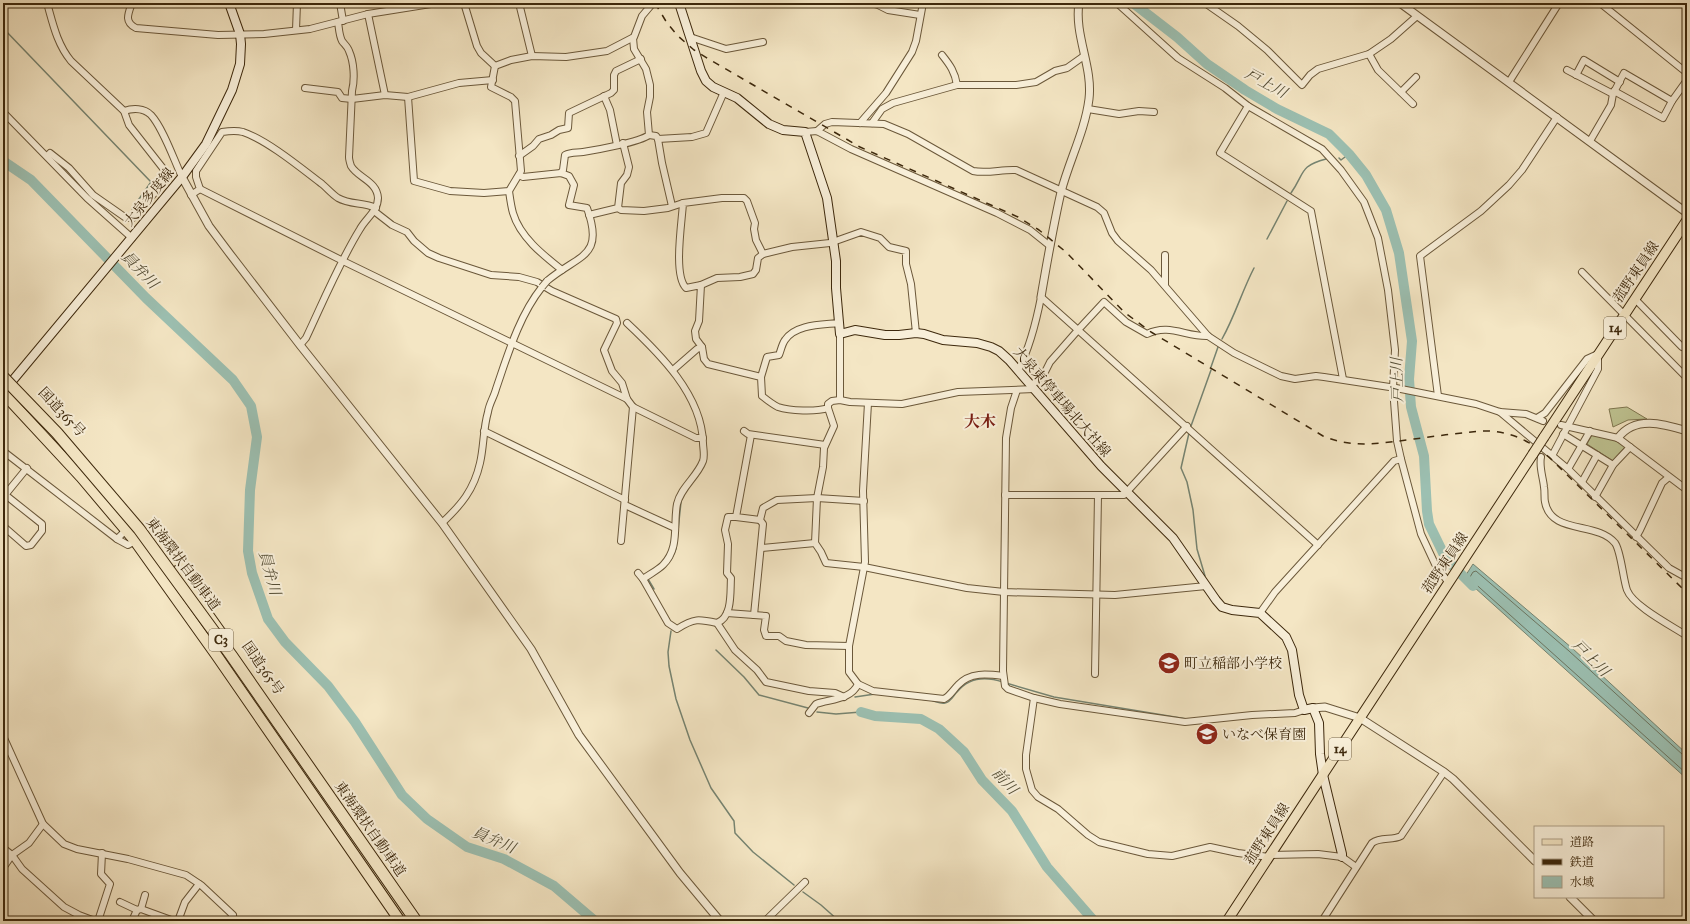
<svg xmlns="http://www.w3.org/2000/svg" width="1690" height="924" font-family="'IM FELL Great Primer','Noto Serif JP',serif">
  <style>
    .green { fill: #bfc492; stroke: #7e764f }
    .water { fill: #9cc0b2; stroke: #768370 }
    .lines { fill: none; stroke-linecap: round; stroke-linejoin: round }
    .shore { stroke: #6c745f; stroke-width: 1 }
    .stream { stroke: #768370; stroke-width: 1.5 }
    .river { stroke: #9cc0b2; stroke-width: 10 }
    .minor-casing { stroke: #6b583a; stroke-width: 8 }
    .tertiary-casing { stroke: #6b583a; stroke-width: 9 }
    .secondary-casing { stroke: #3d280c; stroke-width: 10 }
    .primary-casing { stroke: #3d280c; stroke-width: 11 }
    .trunk-casing { stroke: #3d280c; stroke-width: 12 }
    .minor { stroke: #f8efd9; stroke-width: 6 }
    .tertiary { stroke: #f8efd9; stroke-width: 7 }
    .secondary { stroke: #f8efd9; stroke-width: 8 }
    .primary { stroke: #f4e6c4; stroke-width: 9 }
    .trunk { stroke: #f4e6c4; stroke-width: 10 }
    .rail { stroke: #3d280c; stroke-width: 1.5; stroke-dasharray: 7 7; stroke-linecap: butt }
    .minor-bridge-casing { stroke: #6b583a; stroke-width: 8; stroke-linecap: butt }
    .primary-bridge-casing { stroke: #3d280c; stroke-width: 11; stroke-linecap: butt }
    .motorway-bridge-casing { stroke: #3d280c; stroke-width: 13; stroke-linecap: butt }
    .minor-bridge { stroke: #f8efd9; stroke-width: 6 }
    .primary-bridge { stroke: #f4e6c4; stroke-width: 9 }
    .motorway-bridge { stroke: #f4e6c4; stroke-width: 11 }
    .labels { text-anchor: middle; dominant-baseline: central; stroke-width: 4; stroke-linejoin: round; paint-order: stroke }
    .shield { fill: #f8efd9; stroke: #75644a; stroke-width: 1 }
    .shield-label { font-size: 13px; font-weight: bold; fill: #3d280c }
    .street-label { font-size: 14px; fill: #3d280c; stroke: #f8efd9 }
    .poi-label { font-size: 14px; fill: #3d280c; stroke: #f8efd9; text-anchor: start }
    .water-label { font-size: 15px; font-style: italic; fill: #554e36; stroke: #f8efd9 }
    .quarter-label { font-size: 16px; font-weight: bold; fill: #7a1f14; stroke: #f8efd9 }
  </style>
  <rect width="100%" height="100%" fill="#f4e6c4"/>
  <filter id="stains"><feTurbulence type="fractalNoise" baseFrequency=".005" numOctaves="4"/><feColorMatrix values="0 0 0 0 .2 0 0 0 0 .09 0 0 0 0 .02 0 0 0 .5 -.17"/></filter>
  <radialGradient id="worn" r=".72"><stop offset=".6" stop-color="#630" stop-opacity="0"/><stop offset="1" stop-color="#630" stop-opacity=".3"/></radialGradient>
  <!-- green -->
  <g class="green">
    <path d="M1627,407L1647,419L1628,420L1613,427L1609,409Z"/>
    <path d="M1592,435L1613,439L1625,447L1613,461L1587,444Z"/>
  </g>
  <!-- water -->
  <path class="water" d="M1473,564L1572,648L1687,754V779L1464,578Z"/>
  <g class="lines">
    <!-- shore -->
    <path class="shore" d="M1687,756L1683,755L1569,651L1476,571L1473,572L1470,577V579L1687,774"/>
    <!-- stream -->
    <g class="stream">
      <path d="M3,28L151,182L132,209"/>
      <path d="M1339,158L1341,160L1349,154"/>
      <path d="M1291,193C1305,173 1299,166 1326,159"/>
      <path d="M1267,239L1287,201"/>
      <path d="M1222,339C1235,316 1242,291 1254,268"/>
      <path d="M1211,367L1218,347"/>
      <path d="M1191,426L1211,370"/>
      <path d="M1189,433L1181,468L1187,482L1193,510L1197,549L1205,576"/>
      <path d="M671,560L676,549L681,502"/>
      <path d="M648,579L654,589"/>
      <path d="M671,631L668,652L669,666L676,699L690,740L711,788L734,821L735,833L753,852L794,885"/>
      <path d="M716,650L744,677L759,695L808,708"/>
      <path d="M1006,683L1054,697L1187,719"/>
      <path d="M891,696L929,700"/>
      <path d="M855,697L875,694"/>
      <path d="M933,701C937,702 941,704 945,703C951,702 953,696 957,692C969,677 985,676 1003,682"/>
      <path d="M817,712L836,714L861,712"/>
      <path d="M803,892L821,905L839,921"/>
    </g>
    <!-- river -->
    <g class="river">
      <path d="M1133,3L1177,37L1207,64L1245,90L1277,109L1329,134L1349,154L1366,175L1386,210L1399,253L1412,341L1409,379L1411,407L1424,456L1427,511L1429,524L1446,559L1473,586"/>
      <path d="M3,161L31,180L146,298L233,380L251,406L257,437L250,490L248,551L252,573L268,619L285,642L328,686L355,722L402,795L427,819L467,847L504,859L554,886L595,921"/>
      <path d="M861,712L875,716L921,719L939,729L964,752L982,780L1012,811L1047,867L1094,921"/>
    </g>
    <!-- minor casing -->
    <g class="minor-casing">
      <g id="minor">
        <path d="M47,3C53,24 57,44 71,61L124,111L129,125L169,176L133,218H126L93,195L69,168L50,153L47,156"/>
        <path d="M132,3C128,14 124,22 136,28L218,35L264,34L310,29L368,14L437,3"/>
        <path d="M340,3L343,21"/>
        <path d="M464,3L477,46L481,53L495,66"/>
        <path d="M519,3L532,56"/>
        <path d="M871,3L878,5L888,10L920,15"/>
        <path d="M1117,3L1178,58L1225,88L1248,106L1322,149L1341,170L1364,202L1378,238L1388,290L1395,350L1393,388L1397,441L1401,459L1421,534L1435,564L1448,582"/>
        <path d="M1205,3L1238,26L1267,50L1302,85L1310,75L1318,69L1369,54L1391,39L1417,16"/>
        <path d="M1600,3L1687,73"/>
        <path d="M368,14L385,95"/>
        <path d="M296,30L297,3"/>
        <path d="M690,37L726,49L763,42"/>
        <path d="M1369,54L1378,70L1413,104"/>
        <path d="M942,55C950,65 955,72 957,85"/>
        <path d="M495,66L511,60L532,56L566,57L607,51L634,37L642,16L653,3"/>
        <path d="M1567,70L1613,94"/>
        <path d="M1576,75L1584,60L1620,82"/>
        <path d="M1509,82L1559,3"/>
        <path d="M305,88L338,92L342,98L352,99L385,95L408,97L459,83L493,80"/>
        <path d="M1614,91L1663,118L1672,101"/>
        <path d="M1401,92L1416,77"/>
        <path d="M604,96L610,110L617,145"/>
        <path d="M408,97L414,181L450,191L484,193L509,191L521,171L515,101L511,97L491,87L495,66"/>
        <path d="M1248,106L1220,153L1311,211L1343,379"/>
        <path d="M1088,109L1119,114L1139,111L1154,112"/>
        <path d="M124,111C133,108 144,108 151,115C163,128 174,160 182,177"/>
        <path d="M3,112L87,198L132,238"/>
        <path d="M860,123L886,93L912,52L916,41L923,3"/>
        <path d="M872,123L882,109L893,103L957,85H1016L1036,82L1055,71L1067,68L1084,56"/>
        <path d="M817,131L825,124L832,122L884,124L908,134L973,171C988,174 1002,169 1016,170L1097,207L1104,213L1112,233L1118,241L1151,270L1208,336L1234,353L1281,376L1295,379L1316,376L1324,377L1396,388L1476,404L1500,412L1526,414L1543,421"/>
        <path d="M805,132L817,131L851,149L997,213L1030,230L1050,246"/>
        <path d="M649,135L656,136L658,139L662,163L672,206"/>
        <path d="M658,139L692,137L706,133L724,92"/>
        <path d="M1590,141L1611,105L1613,94L1624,73L1672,101L1687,80"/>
        <path d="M519,156L533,146L539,139L551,135L559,130L568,128L569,113L611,93L614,90V75L616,71L641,59"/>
        <path d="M561,173L563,170L565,155C571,152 577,153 583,152C596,150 640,142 649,135L647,112L650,97V85L646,69L634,49L633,38"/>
        <path d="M519,175L523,177L561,173L569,176L574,185L569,205L587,208C605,258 579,254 547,281"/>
        <path d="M200,189L343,261L627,399"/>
        <path d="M509,191C510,198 511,206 513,213C520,237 543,255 562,270"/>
        <path d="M191,195L200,189L196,177V171L222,132C228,131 236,130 243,132C267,140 301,168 322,184C327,188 332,194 338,198C350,205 363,202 376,208"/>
        <path d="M618,208L621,210L644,211L668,208L683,203"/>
        <path d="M374,211L392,225L407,232L414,241L428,253L439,258L491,275L519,277L537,282L552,291L616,319L617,323L604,350L612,371L622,383L627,399L633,407L696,438H703"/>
        <path d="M589,215L618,208L621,183L627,175L629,167L623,143"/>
        <path d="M763,254L756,240L754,229L755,223L747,201L744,198H722L683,203C682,222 673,275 686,288L701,285L699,321L695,331L696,339L702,347L704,359L708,364L761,377L762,396C767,400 772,404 778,407C790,411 816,412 828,408V404L832,401L840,400L850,402L902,404L958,392L1034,389"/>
        <path d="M1165,255V285"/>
        <path d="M1582,272L1687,378"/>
        <path d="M701,285L717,278L740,277L753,274L756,270L758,258L763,254L792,247L830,243L861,232L880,238L889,247L906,251V264L911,284L916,333"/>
        <path d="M1635,299L1682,347"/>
        <path d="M627,323C659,353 702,395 703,443C703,448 705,455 703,461C697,477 681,487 677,504C673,525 680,548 663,565C658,570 650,574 643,579"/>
        <path d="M840,334V400"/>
        <path d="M1208,336C1186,337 1169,323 1147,334L1126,322L1104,302L1078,330L1318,545"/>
        <path d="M300,345L306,338C323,302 339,263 360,229C366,218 378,211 378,198C377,181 358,178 351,166C350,163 349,160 349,157L352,91C355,79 354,62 349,51C348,47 344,44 342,41C339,35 339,28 338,22"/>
        <path d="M673,370L697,349L702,347"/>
        <path d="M1018,371C1030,347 1036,323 1041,297"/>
        <path d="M761,377L767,357L779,355C781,350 782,344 785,340C796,324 822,325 839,323"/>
        <path d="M1031,386L1044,374L1050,362L1078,330L1041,297"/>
        <path d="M1017,390L1011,408L1006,438L1003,671L1005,686L1008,689L1034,698L1060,704L1185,722L1252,715L1295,713L1304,710"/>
        <path d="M1438,396L1420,256L1481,211L1509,185L1522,170L1557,117"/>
        <path d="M1500,412L1568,469L1669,568L1687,578"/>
        <path d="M1537,418L1545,413L1587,359L1598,354V369L1553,454"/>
        <path d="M1561,425L1618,438L1687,490"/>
        <path d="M484,431L625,500"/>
        <path d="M744,431L748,434L825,445"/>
        <path d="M1563,434L1613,465"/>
        <path d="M751,435L736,517L760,520"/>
        <path d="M3,451L117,539L126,530"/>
        <path d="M1541,457C1539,467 1543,477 1544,487C1545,492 1544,498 1545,502C1551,535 1597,521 1615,543C1621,551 1623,579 1627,590C1633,606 1672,626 1687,636"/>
        <path d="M1568,469L1590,431"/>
        <path d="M1582,482L1597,455"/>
        <path d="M3,493L42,524V531L31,545L26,546L3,526"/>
        <path d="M5,495L27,468"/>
        <path d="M1005,495H1124L1187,426"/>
        <path d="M1595,497L1613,465L1630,447"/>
        <path d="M625,505L675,528"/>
        <path d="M442,523C461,505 474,490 480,463C484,446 483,429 488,412C489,404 494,397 496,389C508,354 519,316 542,287"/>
        <path d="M1636,537L1640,530L1662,483L1669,477"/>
        <path d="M117,539L128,545L135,541"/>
        <path d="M621,541L633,407"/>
        <path d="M815,543L817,498L823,467L824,448L834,426L828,408"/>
        <path d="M761,548L815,543L821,552L826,563L864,567L967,588L1004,592L1115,595L1206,586"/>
        <path d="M638,573L643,579L668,623L677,629C694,618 699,619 717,623L735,650L757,670L766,682L809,691L835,693L844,697"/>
        <path d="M727,613L766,616L764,630L766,636H779L786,641L806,645L849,646L865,562L863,491L868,403"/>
        <path d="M1260,613L1275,592L1394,461L1401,459"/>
        <path d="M754,615L763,524L760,520L763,508L777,500L817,498L864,501"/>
        <path d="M717,623C733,617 730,591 731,578L727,573L728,544L725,530L728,517H736"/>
        <path d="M1095,674L1098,495"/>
        <path d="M858,684L873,691L944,699C950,696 953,690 958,685C970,672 987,674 1003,676"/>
        <path d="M1034,698L1026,755V769L1032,790L1038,797L1058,809L1088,835L1099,842L1148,854L1172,856L1210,847L1238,853L1269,857"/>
        <path d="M809,713L816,704C830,699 851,700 858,684L849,672V646"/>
        <path d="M3,736L43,824L64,844L77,849L128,859L186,875L201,885L233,915L229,921"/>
        <path d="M3,848L12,855L22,869L64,907L79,915L95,921"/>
        <path d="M1270,855L1318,854L1342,857L1356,867"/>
        <path d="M3,868L12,855L29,843L43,824"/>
        <path d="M120,902L137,910L141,909L174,921"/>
        <path d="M141,909L145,895"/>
        <path d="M98,921L110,884L101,874L102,853"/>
        <path d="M132,921L137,910"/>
        <path d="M178,921L185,902L199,884"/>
        <path d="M765,921L805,882"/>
        <path d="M1322,921L1372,843C1381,836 1392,841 1401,836L1444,772"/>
      </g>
    </g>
    <!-- tertiary casing -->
    <g class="tertiary-casing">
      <g id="tertiary">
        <path d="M1400,3L1687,213"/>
        <path d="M182,177L209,226L230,254L300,345L442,523L531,649L579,735L680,873L720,921"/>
        <path d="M1041,297C1047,262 1053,227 1061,192C1069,161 1085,131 1089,99C1093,67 1074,35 1079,3"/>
        <path d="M1618,438C1635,415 1664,424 1687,431"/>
        <path d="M1313,708L1325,707L1360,718L1444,772L1453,779L1535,861"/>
        <path d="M1570,897L1594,921"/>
      </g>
    </g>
    <!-- secondary casing -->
    <g class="secondary-casing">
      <g id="secondary">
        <path d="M679,3L701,71L706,81L713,87L737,98L769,124L783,130L805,132L827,198L836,261V288L840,334L855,330L885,335H899L916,333L924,334L943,340L977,343L991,347L999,351L1009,360L1101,466L1173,538L1216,600L1222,607L1232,610L1260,613L1286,637L1292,650L1299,695L1304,710L1313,708L1319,723L1320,754L1323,775L1342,854V857"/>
        <path d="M13,380L182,177L206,144L232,90L240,64L241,44L240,34L229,3"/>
      </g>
    </g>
    <!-- primary casing -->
    <g class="primary-casing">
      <g id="primary">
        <path d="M1544,437L1687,220"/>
        <path d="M1227,921L1533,454"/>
      </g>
    </g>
    <!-- trunk casing -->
    <g class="trunk-casing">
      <g id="trunk">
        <path d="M3,393L81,477L135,541L217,656L400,921"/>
        <path d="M177,571L221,633"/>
      </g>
    </g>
    <!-- minor -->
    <use href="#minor" class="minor"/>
    <!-- tertiary -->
    <use href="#tertiary" class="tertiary"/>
    <!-- secondary -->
    <use href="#secondary" class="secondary"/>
    <!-- primary -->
    <use href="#primary" class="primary"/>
    <!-- trunk -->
    <use href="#trunk" class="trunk"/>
    <!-- rail -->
    <path class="rail" d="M655,3L667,23L678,36L694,50L712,61L860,147L1018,217L1039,230L1066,252L1124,312L1151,332L1323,436C1353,449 1382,443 1414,439C1436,436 1459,433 1481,431C1508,430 1529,440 1549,457L1687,593"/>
    <!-- minor-bridge casing -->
    <g class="minor-bridge-casing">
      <path id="minor-bridge" d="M542,287L547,281"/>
    </g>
    <!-- primary-bridge casing -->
    <g class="primary-bridge-casing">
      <path id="primary-bridge" d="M1533,454L1544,437"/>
    </g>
    <!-- motorway-bridge casing -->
    <g class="motorway-bridge-casing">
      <path id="motorway-bridge" d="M3,377L57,433L139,529L231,655L416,921"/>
    </g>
    <!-- minor-bridge -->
    <use href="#minor-bridge" class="minor-bridge"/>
    <!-- primary-bridge -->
    <use href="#primary-bridge" class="primary-bridge"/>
    <!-- motorway-bridge -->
    <use href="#motorway-bridge" class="motorway-bridge"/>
  </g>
  <!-- icons -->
  <defs>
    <g id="school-disc" transform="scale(1.15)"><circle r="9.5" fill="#8f2418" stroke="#f8efd9"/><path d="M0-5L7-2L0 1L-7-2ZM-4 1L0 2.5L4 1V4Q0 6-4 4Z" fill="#fff"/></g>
  </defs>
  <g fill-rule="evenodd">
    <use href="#school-disc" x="1169" y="663"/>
    <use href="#school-disc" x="1207" y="734"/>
  </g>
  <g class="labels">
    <!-- shield labels -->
    <g class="shield">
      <rect x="1604" y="317" width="22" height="22" rx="3"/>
      <rect x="209" y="629" width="24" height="22" rx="3"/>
      <rect x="1329" y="738" width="22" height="22" rx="3"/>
    </g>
    <g class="shield-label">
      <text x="1615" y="328">14</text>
      <text x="221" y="640">C3</text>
      <text x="1340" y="749">14</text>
    </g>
    <!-- street labels -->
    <g class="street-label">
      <text transform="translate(149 197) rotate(-51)">大泉多度線</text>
      <text transform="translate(1636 272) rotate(-56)">菰野東員線</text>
      <text transform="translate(1062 402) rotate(49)">大泉東停車場北大社線</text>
      <text transform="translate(62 412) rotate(47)">国道365号</text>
      <text transform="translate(1445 563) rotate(-56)">菰野東員線</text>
      <text transform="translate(183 564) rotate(53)">東海環状自動車道</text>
      <text transform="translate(263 668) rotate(55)">国道365号</text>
      <text transform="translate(370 829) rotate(55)">東海環状自動車道</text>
      <text transform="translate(1267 834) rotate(-57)">菰野東員線</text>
    </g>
    <!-- poi labels -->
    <g class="poi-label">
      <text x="1184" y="663">町立稲部小学校</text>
      <text x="1222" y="734">いなべ保育園</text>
    </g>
    <!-- water labels -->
    <g class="water-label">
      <text transform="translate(1266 83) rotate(29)">戸上川</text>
      <text transform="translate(140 270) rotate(46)">員弁川</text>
      <text transform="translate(1397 380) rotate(-91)">戸上川</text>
      <text transform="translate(270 573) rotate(75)">員弁川</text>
      <text transform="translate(1591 658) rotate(45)">戸上川</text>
      <text transform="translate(1005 781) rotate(48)">前川</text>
      <text transform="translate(494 840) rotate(23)">員弁川</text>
    </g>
    <!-- quarter labels -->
    <g class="quarter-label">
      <text x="980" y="421">大木</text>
    </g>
  </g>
  <!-- margin -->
  <rect width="1690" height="924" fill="none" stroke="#f4e6c4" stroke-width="16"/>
  <rect x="4" y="4" width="1682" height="916" fill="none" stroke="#3d280c" stroke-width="2"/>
  <rect x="8" y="8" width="1674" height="908" fill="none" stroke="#3d280c"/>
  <!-- legend -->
  <rect x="1534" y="826" width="130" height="72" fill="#f8efd9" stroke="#ad9f87"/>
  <rect x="1542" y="839" width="20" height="6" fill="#f4e6c4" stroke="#ad9f87"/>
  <text x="1570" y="846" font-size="12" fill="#3d280c">道路</text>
  <rect x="1542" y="859" width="20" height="6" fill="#3d280c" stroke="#ad9f87"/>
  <text x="1570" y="866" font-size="12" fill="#3d280c">鉄道</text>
  <rect x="1542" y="876" width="20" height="12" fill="#9cc0b2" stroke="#ad9f87"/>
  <text x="1570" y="886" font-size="12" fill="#3d280c">水域</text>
  <rect width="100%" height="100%" filter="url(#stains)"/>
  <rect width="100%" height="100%" fill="url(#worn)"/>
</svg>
